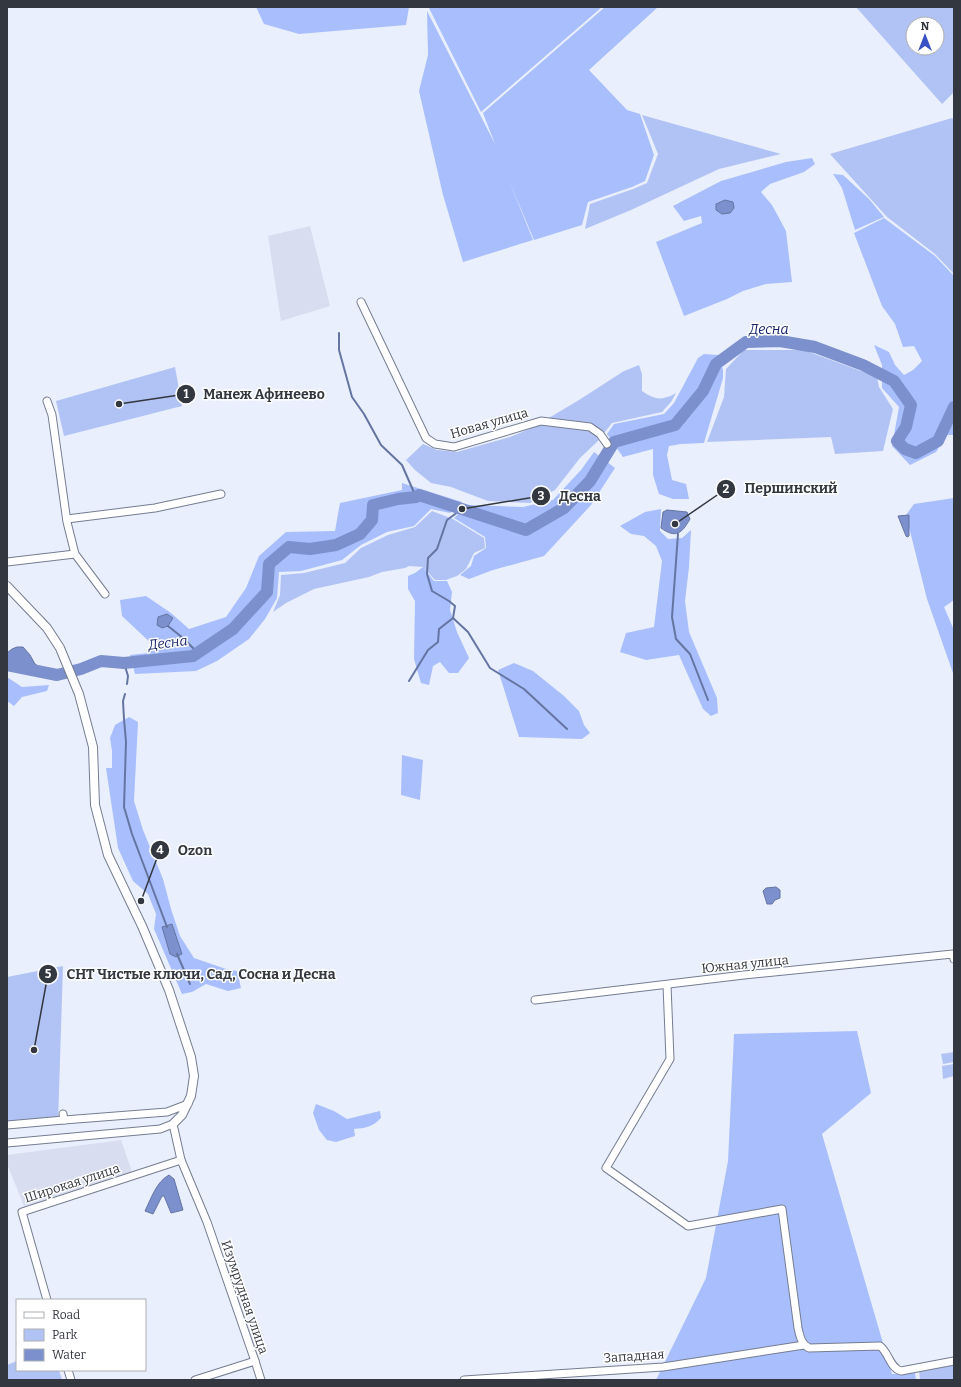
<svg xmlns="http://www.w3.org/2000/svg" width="961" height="1387" font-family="Bitter,serif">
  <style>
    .built { fill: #d8deef }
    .green { fill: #b1c3f4; fill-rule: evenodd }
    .forest { fill: #a8befd }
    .water { fill: #7b90cc; stroke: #6575a2 }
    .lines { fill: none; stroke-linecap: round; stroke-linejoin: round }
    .stream { stroke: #6575a2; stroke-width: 2 }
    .river { stroke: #7b90cc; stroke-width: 12 }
    .minor-casing { stroke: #757d91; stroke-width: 9 }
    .tertiary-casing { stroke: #757d91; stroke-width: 10 }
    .minor { stroke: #fff; stroke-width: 7 }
    .tertiary { stroke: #fff; stroke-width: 8 }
    .labels { text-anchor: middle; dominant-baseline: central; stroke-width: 3; stroke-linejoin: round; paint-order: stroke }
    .street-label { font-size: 13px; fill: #33373f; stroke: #fff }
    .water-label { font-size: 14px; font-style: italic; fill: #18266c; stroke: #fff }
    .leader { fill: none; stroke: #33373f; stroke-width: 1.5 }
    .callout-dot { fill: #33373f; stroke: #fff; stroke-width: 1.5 }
    .mark-label { font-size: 12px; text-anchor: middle; font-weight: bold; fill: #fff }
    .callout-label { font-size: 14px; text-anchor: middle; font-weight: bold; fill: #33373f; stroke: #fff; stroke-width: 3; stroke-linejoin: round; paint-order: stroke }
  </style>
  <rect width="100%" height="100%" fill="#eaeffd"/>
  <!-- built -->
  <g class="built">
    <path d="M310,226L330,306L281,321L268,236Z"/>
    <path d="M121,1140L132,1172L24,1206L7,1164V1155Z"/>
  </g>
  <!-- green -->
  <g class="green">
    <path d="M856,7H954V92L942,104ZM913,24H937V48H913Z"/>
    <path d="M642,115L781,154L719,169L631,210L585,229L590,204L633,189L647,183L658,154Z"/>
    <path d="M952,118L954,120V274L935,254L887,217L830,154Z"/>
    <path d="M744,350H804L877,377L879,387L893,409L883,451L835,454L831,437L707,442L724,397L726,369Z"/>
    <path d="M639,365L642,374V391C655,400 662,401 676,393L671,402L662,412L612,423L598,441L580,458L555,490L530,503L488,501L451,487L431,483L415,470L406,460L423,444L437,450L457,452L510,437L532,428L579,400L624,371Z"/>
    <path d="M175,367L182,406L64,436L56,401Z"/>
    <path d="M432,511L453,519L484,538L485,548L474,553L466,569L457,576L446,580H435L423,567L409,566L405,568L382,572L369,577L314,589L286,603L273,612L280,595L281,575L304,573L345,563L361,548L388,535L415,527Z"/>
    <path d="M63,966L58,1123L7,1128V977Z"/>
    <path d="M954,1052V1062L943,1064L941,1054Z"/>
    <path d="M954,1064V1076L943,1079L942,1066Z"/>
    <path d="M17,1361V1370H59L62,1380H7V1365Z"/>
    <path d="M954,1364V1380H920L919,1369Z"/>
  </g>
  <!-- forest -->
  <g class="forest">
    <path d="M256,7H409L406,25L299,34L264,24Z"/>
    <path d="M427,7H602L481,112L429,8Z"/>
    <path d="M605,7H658L589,70L627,110L640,114L654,155L645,181L632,187L588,202L582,225L534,240L508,178L533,240L463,262L443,195L419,91L428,55L427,11L495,144L483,113Z"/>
    <path d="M812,158L815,164L804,172L770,184L761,192L772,205L786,231L792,282L766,284L743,291L727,299L684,316L656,242L702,223L701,216L684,221L673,206L721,181L786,162Z"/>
    <path d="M833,174L843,175L869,199L884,217L855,230L842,188Z"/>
    <path d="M884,218L935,256L954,276V435H947L936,452L910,465L892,446L899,407L882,388V365L874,345L889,352L895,365L904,375L913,370L922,361L914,346L903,347L895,324L882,306L854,233Z"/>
    <path d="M704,354L718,355L723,370V378L704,443L681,444L669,446L667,455L672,480L686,484L689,499H673L659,494L653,475V449L623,457L607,434L614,424L664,414L674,403L698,358Z"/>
    <path d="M594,452L615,468L591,505L544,556L493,570L469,579L460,575L471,566L474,556L486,548L485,537L454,518L468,505L523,507L553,500L581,470Z"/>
    <path d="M402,483L462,502L450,513L431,509L414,526L387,532L361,545L342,560L301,571L279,572L277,598L265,619L249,639L217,661L196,671L135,674L130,655L149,653L154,646L122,616L120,600L146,596L171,613L189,629L226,617L246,588L259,556L286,532L335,531L340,503L402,490Z"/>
    <path d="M954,498V600L944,607L954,630V676L927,599L906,515L914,504Z"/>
    <path d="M661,509L660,531L668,539L682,538L691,530L689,567L685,601L689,632L717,698L718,713L711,716L703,709L679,655L646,660L620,652L626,633L654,627L662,561L656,546L644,536L631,534L620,526L645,512Z"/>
    <path d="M423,567L434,581H447L452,592L450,610L457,632L469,658L458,673H449L440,662L433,666L429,685L421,683L414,659L415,601L408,589V576L415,573Z"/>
    <path d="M514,663L533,671L564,696L579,711L584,725L590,733L582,739L519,737L498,670Z"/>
    <path d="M7,677L22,687L49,685L47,691L22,697L14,706L7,701Z"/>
    <path d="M129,717L138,722L134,801L143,830L163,879L171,909L180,936L194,958L226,969L237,971L241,988L228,991L206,984L192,992L182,994L154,929L156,914L148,894L133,881L118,848L106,768H112V751L110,738L115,725Z"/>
    <path d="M402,755L423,760L420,800L401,795Z"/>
    <path d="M857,1031L871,1093L822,1134L892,1374L915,1373L916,1380H656L706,1278L728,1161L734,1034Z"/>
    <path d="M316,1104L334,1111L347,1119L380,1111L381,1118C372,1127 366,1128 354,1129L355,1136L336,1142L327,1140L319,1130L313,1113Z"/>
  </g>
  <!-- water -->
  <g class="water">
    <path d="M725,200L733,202L734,208L730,213L722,214L716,210V204Z"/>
    <path d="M667,510L687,512L690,519C682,533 676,539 661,528L663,512Z"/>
    <path d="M909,515V536L907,537L906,536L898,516Z"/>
    <path d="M167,614L173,618L168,626L162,628L157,625L158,617Z"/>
    <path d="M17,647H23L30,655L35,664L51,674L7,665V653L12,649Z"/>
    <path d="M776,887L780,890V898L775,900L772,904H767L763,891L766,888Z"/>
    <path d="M172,924L182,954L176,957L170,954L162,927Z"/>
    <path d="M169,1175L174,1179L183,1210L171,1213L164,1196H162L153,1214L145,1211C151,1199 156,1182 169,1175Z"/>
  </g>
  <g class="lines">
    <!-- stream -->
    <g class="stream">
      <path d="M339,333V350L352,397L364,414L381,445L402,465L416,497"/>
      <path d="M678,534L672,617L676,639L690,654L708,700"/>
      <path d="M453,618L468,632L490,668L524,689L567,729"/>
      <path d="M168,626L183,638L198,653"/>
      <path d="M124,663L128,676L127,684"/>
      <path d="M409,681L428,650L438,642L439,629L453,618L455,606L449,601L432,591L427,574L428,558L437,549L447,520L462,509"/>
      <path d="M125,694L123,701L124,719L126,742L124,807L132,834L167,927"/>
      <path d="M177,954L190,984"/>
    </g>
    <!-- river -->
    <path class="river" d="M7,665L57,675L81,669L101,661L124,663L193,656L233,629L267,592L269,564L289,547L310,549L336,545L360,534L372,520L373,505L398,499L416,497L419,495L526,530L564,508L590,481L614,442L675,425L703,391L716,364L746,342L780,341L815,347L863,365L894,381L911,405L906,427L897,441L905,449L916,453L938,441L954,407"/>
    <!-- minor casing -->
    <g class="minor-casing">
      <g id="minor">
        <path d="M361,302L426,438L435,444L454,447L541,421L590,427L600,434L607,444"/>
        <path d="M47,401L52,415L67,522L75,554"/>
        <path d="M67,519L155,508L221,494"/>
        <path d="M7,562L75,554L105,594"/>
        <path d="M667,985L670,1059L606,1168L688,1226L782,1209L798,1328C800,1336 801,1344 809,1348L880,1346C889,1353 890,1368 901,1371L954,1361"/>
        <path d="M535,1000L744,975L953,954L954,959"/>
        <path d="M63,1114L64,1120L167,1112L188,1104"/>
        <path d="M7,1125L64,1120"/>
        <path d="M7,1143L160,1129L173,1124L181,1160L22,1212L47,1300"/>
        <path d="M181,1160L207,1222L255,1361L261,1380"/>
        <path d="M68,1370L71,1380"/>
        <path d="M195,1380L255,1361"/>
        <path d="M464,1380L663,1367L804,1345"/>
      </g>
    </g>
    <!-- tertiary casing -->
    <g class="tertiary-casing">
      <path id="tertiary" d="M7,586L47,628L60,648L79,694L93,747L95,805L108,855L142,926L169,990L191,1057L194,1076L191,1096L182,1115L173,1124"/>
    </g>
    <!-- minor -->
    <use href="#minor" class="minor"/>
    <!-- tertiary -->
    <use href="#tertiary" class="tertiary"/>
  </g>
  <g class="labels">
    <!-- street labels -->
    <g class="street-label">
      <text transform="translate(489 423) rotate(-16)">Новая улица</text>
      <text transform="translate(745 964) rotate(-6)">Южная улица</text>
      <text transform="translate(72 1183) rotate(-18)">Широкая улица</text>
      <text transform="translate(245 1297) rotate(71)">Изумрудная улица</text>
      <text transform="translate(634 1356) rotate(-4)">Западная</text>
    </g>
    <!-- water labels -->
    <g class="water-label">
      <text x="769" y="329">Десна</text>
      <text transform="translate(168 643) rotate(-7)">Десна</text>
    </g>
  </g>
  <!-- callouts -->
  <path class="leader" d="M119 404L186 394M675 524L726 489M462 509L541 496M141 901L160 850M34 1050L48 974"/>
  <g class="callout-dot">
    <circle cx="119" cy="404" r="4"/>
    <circle cx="675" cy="524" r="4"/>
    <circle cx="462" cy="509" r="4"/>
    <circle cx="141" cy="901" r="4"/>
    <circle cx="34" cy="1050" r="4"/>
    <circle cx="186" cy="394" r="10"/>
    <circle cx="726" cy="489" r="10"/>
    <circle cx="541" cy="496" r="10"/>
    <circle cx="160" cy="850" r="10"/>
    <circle cx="48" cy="974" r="10"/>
  </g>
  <g class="mark-label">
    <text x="186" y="398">1</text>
    <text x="726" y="493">2</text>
    <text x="541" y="500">3</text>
    <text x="160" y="854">4</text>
    <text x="48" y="978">5</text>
  </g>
  <g class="callout-label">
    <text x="264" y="399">Манеж Афинеево</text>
    <text x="791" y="493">Першинский</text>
    <text x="580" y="501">Десна</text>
    <text x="195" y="855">Ozon</text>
    <text x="201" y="979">СНТ Чистые ключи, Сад, Сосна и Десна</text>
  </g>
  <!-- border -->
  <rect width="961" height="1387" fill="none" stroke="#33373f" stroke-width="16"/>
  <!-- legend -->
  <rect x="16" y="1299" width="130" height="72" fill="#ffffff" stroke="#adafb2"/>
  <rect x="24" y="1312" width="20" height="6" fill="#ffffff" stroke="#adafb2"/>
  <text x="52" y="1319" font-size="12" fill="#33373f">Road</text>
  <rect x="24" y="1329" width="20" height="12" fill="#b1c3f4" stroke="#adafb2"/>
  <text x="52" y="1339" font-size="12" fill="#33373f">Park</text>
  <rect x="24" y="1349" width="20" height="12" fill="#7b90cc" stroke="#adafb2"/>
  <text x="52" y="1359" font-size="12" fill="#33373f">Water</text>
  <!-- north arrow -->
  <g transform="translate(925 36)"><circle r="19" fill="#ffffff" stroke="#adafb2"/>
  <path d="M0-3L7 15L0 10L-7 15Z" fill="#3851c3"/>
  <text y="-6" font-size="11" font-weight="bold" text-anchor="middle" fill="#33373f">N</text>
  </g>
</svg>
